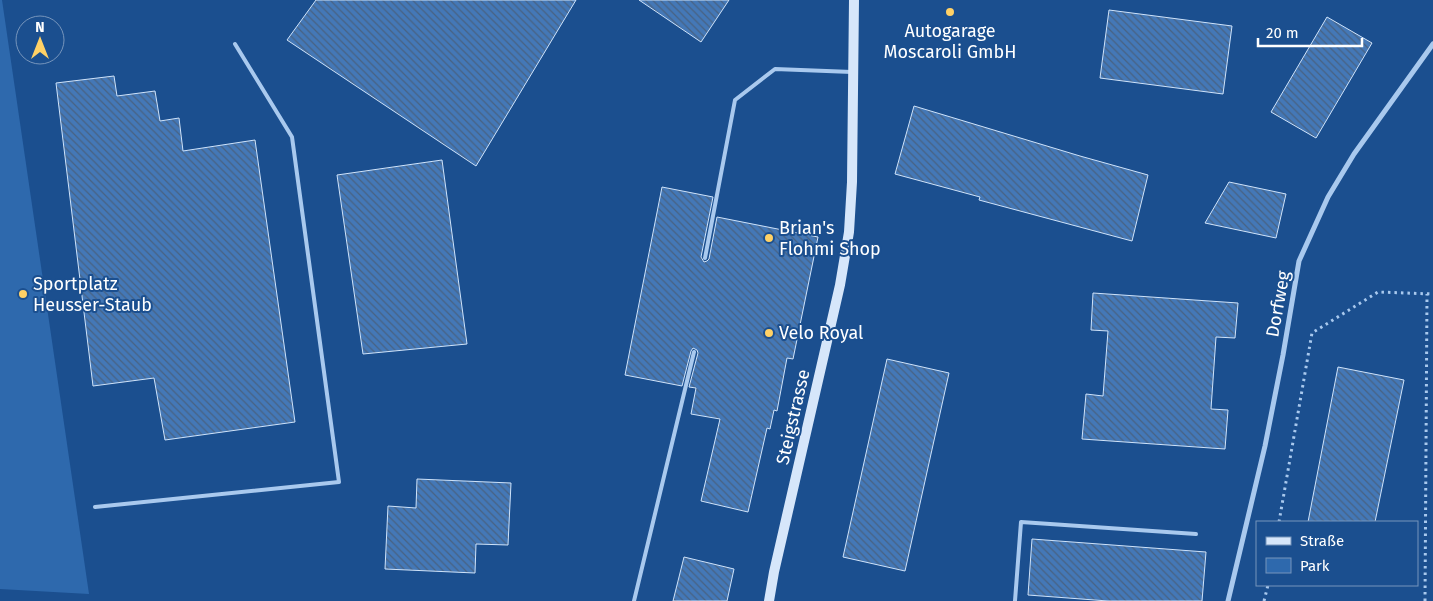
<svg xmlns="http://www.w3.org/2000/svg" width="1433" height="601" font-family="'Fira Sans',sans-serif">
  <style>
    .park { fill: #2e69ad }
    .building { fill: url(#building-back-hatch); stroke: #cfe3fa }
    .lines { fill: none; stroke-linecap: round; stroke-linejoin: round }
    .path { stroke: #a9c9ee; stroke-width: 3; stroke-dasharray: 2.5 4; stroke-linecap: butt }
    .lane { stroke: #a9c9ee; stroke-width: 4 }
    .street { stroke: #a9c9ee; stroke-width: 5 }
    .secondary { stroke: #d6e6fa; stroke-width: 10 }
    .poi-dot { fill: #ffd166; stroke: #1b4f8f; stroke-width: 2 }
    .labels { text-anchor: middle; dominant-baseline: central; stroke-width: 4; stroke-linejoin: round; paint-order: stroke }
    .poi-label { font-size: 18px; fill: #fff; stroke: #1b4f8f; text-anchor: start }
    .street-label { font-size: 18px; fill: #fff; stroke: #1b4f8f }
  </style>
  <defs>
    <pattern id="building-back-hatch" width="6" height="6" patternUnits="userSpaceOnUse" patternTransform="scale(1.25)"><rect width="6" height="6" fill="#4478b7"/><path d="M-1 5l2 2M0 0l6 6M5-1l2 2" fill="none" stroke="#486282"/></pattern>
  </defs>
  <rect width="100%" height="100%" fill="#1b4f8f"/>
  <!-- park -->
  <path class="park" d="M0,0H2L89,594L0,589Z"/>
  <!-- building -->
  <g class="building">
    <path d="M316,0H576L476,166L287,40Z"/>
    <path d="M639,0H729L701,42Z"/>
    <path d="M1109,10L1232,26L1223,94L1100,78Z"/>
    <path d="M1327,17L1372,43L1316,138L1271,112Z"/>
    <path d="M114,76L117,96L155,91L160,121L179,118L183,151L255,140L295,422L165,440L154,378L93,386L56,83Z"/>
    <path d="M914,106L1080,156L1148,175L1132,241L979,200L980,197L895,174Z"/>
    <path d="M442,160L467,344L363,354L337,175Z"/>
    <path d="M1229,182L1286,194L1276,238L1205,223Z"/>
    <path d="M662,187L713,197L701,257L704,262L707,261L709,259L717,217L818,237L793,359L787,358L777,411L774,410L770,429L767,428L748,512L701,501L720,419L691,414L696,388L689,387L698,353L697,350L693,348L691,351L682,386L625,375Z"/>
    <path d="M1093,293L1238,303L1235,338L1216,337L1211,409L1228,410L1225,449L1082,439L1086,394L1103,396L1108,331L1091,330Z"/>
    <path d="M887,359L949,373L905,571L843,557Z"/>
    <path d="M1338,367L1404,380L1375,522H1308Z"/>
    <path d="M417,479L511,483L508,545L476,544L475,573L385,569L388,506L416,508Z"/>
    <path d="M1032,539L1206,552L1202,601H1108L1028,595Z"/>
    <path d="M684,557L734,569L727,601H673Z"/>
  </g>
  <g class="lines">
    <!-- path -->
    <g class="path">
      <path d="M1279,522L1312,333L1378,292L1433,294"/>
      <path d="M1264,601L1268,585"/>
      <path d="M1425,601L1427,294"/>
    </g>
    <!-- lane -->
    <g class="lane">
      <path d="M705,258L735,100L775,69L852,72"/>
      <path d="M95,507L339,482L292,137L235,44"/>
      <path d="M634,601L694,352"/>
      <path d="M1015,601L1021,522L1196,534"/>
    </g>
    <!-- street -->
    <path class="street" d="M1228,601L1265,446L1283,355L1299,261L1328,197L1354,154L1433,44"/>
    <!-- secondary -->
    <path class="secondary" d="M769,601L774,572L840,285L849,232L852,182L854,0"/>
  </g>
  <!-- markers -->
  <g class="poi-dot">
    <circle cx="950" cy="12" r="5"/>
    <circle cx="769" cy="238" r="5"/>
    <circle cx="23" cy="294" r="5"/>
    <circle cx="769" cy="333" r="5"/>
  </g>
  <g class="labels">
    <!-- poi labels -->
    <g class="poi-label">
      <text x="950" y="31" text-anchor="middle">Autogarage<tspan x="950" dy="21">Moscaroli GmbH</tspan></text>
      <text x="779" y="228">Brian's<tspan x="779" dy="21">Flohmi Shop</tspan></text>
      <text x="33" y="284">Sportplatz<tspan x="33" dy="21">Heusser-Staub</tspan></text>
      <text x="779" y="333">Velo Royal</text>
    </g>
    <!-- street labels -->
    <g class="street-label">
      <text transform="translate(1278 304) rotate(-80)">Dorfweg</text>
      <text transform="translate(793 417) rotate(-77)">Steigstrasse</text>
    </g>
  </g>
  <!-- legend -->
  <rect x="1256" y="521" width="162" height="65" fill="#1b4f8f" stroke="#7695bc"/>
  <rect x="1266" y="537" width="25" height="8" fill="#d6e6fa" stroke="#7695bc"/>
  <text x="1300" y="546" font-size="15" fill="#ffffff">Straße</text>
  <rect x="1266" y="558" width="25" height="15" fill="#2e69ad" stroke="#7695bc"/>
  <text x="1300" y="571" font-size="15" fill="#ffffff">Park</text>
  <!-- north arrow -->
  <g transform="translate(40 40)"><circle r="24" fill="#1b4f8f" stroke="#7695bc"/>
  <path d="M0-4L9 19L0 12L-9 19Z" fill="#ffd166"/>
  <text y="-8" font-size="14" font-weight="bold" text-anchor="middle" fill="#ffffff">N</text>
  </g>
  <!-- scale -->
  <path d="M1258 38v8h104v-8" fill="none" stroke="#ffffff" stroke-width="2.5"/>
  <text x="1266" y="38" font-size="15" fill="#ffffff" stroke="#1b4f8f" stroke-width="4" paint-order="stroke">20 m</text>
</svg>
